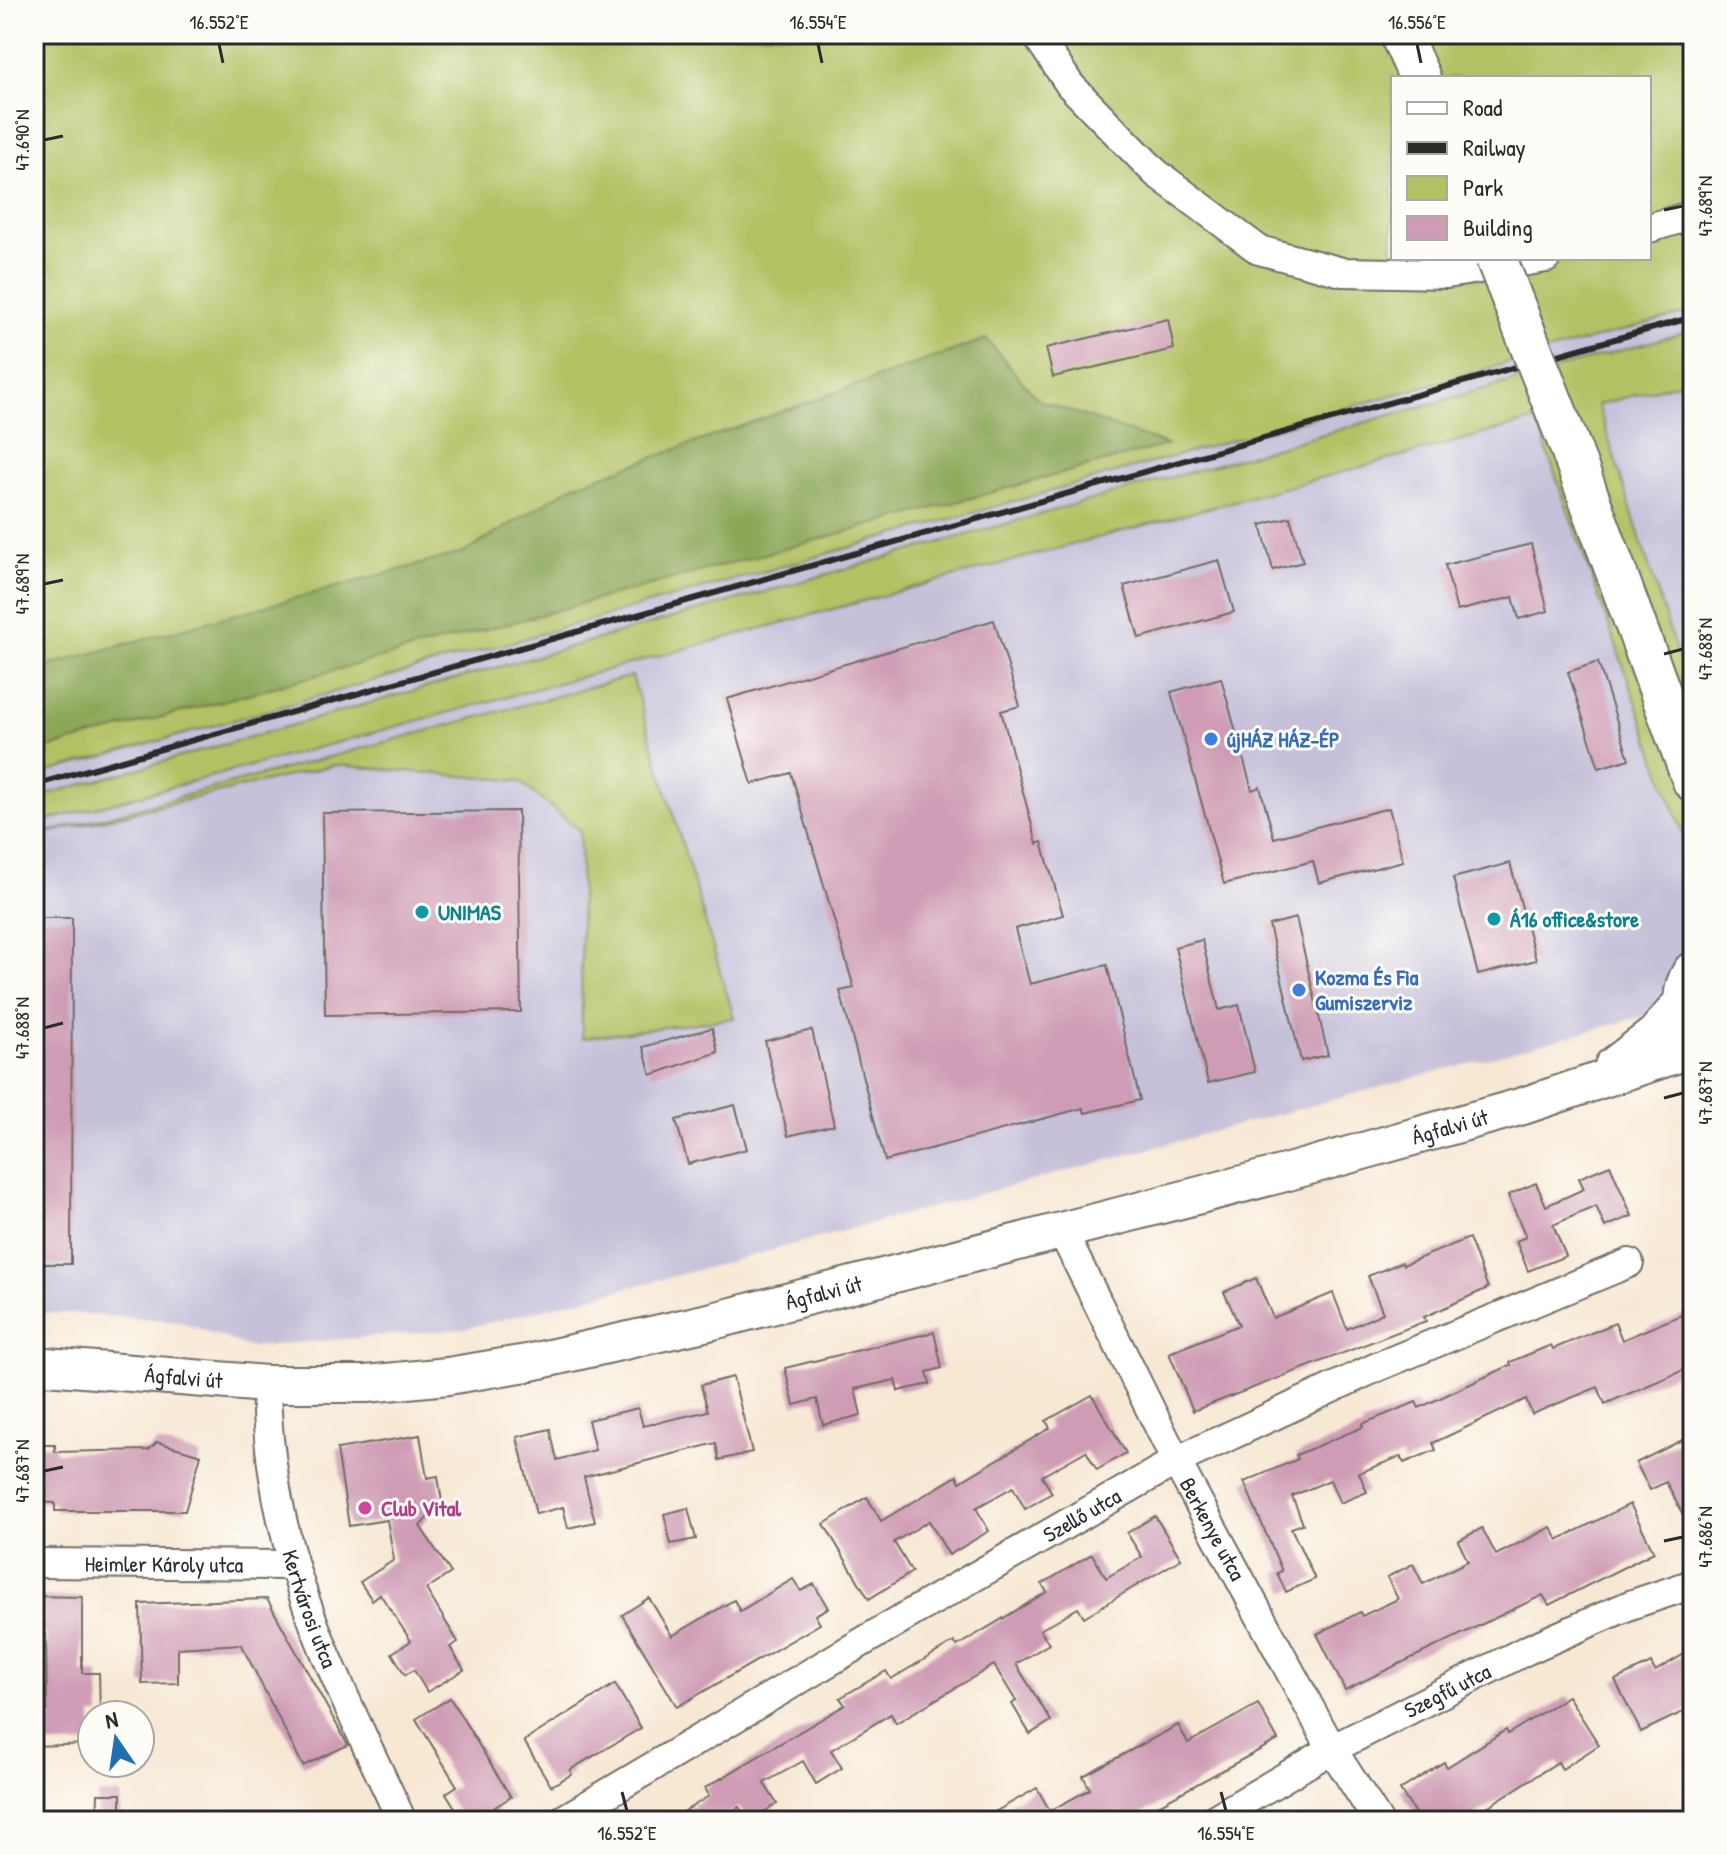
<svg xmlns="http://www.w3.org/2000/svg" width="1727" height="1855" font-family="'Patrick Hand',sans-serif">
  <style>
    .industrial { fill: #c6c0d9 }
    .green { fill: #b2c163; stroke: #6e7647; stroke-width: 2; fill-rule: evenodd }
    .forest { fill: #8da759; stroke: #5c6942; stroke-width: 2 }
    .building { fill: #cf9cb5 }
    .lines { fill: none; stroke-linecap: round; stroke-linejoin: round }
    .minor-casing { stroke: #726d66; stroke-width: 32 }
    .tertiary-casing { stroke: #726d66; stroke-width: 40 }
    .secondary-casing { stroke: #726d66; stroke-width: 44 }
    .minor { stroke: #fff; stroke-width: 28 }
    .tertiary { stroke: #fff; stroke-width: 36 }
    .secondary { stroke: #fff; stroke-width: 40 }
    .rail { stroke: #2b2b2b; stroke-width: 6 }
    .secondary-bridge-casing { stroke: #726d66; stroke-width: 44; stroke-linecap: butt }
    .secondary-bridge { stroke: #fff; stroke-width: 40 }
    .ticks { fill: none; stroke: #2b2b2b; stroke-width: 3 }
    .shop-dot { fill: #3f7fe0; stroke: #fdfcf7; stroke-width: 3 }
    .culture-dot { fill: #0f9aa8; stroke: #fdfcf7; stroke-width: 3 }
    .hotel-dot { fill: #d1479c; stroke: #fdfcf7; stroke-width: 3 }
    .labels { text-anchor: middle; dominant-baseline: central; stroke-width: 6; stroke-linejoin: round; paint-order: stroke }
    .shop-label { font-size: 22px; font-weight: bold; fill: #366cbe; stroke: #fdfcf7; text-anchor: start }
    .culture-label { font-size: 22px; font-weight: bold; fill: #0d838f; stroke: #fdfcf7; text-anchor: start }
    .street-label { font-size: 22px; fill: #2b2b2b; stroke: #fdfcf7 }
    .hotel-label { font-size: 22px; font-weight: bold; fill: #b23c85; stroke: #fdfcf7; text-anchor: start }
    .neatline { fill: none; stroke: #2b2b2b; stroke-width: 3 }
    .ticks-label { font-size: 20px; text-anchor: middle; fill: #2b2b2b }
  </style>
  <rect width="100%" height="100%" fill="#fdfcf7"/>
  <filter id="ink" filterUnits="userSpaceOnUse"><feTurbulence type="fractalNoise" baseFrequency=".0125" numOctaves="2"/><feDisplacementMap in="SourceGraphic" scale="16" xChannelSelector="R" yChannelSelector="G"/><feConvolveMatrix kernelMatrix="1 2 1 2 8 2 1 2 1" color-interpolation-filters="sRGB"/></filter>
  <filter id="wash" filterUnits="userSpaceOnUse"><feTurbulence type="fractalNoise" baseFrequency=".006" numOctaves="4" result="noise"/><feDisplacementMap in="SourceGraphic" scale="32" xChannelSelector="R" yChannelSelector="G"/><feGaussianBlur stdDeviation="1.8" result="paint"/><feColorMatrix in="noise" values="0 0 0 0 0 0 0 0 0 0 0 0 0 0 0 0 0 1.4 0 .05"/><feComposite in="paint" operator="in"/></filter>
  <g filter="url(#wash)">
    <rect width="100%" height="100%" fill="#f7e8d4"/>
    <!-- industrial -->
    <g class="industrial">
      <path d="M1693,311V330L34,798V776Z"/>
      <path d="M1693,379V705L1598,405Z"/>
      <path d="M1537,420L1693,862V1003L691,1272L463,1329L249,1347L178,1321L67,1313H34V824Z"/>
    </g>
    <!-- green -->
    <g class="green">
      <path d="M34,34H1693V311L34,776ZM1393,78H1649V258H1393Z"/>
      <path d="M1693,330V379L1598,405L1693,705V862L1536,420L34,824V798Z"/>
      <path d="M632,676L734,1018L582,1038L580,831L519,781L335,765L34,836Z"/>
    </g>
    <!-- forest -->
    <path class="forest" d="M986,339L1038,400L1167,445L45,749L34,740V669L465,552L573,486Z"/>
    <g id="blocks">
      <!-- building -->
      <g class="building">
        <path d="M1168,319L1174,349L1053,377L1046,348Z"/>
        <path d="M1290,517L1303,562L1273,570L1261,525Z"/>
        <path d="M1531,544L1548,611L1519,619L1513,597L1457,611L1445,565Z"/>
        <path d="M1219,560L1234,612L1139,638L1124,586Z"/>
        <path d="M994,620L1020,706L1001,711L1037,844L1042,842L1063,915L1015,929L1030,984L1107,965L1140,1100L1085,1113L1083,1108L885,1161L840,991L854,988L791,773L752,784L727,699Z"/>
        <path d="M1598,662L1629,759L1599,768L1568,672Z"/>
        <path d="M1221,678L1252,790L1260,787L1274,838L1389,808L1403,861L1319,883L1313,861L1224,884L1171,692Z"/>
        <path d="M518,811L521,1012L325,1015L322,813Z"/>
        <path d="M1510,863L1536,960L1478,975L1453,878Z"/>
        <path d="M34,918H72L71,1264H34Z"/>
        <path d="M1296,918L1328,1055L1301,1061L1269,925Z"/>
        <path d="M1202,940L1219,1010L1239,1005L1255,1072L1208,1083L1175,947Z"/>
        <path d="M712,1028L718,1052L651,1075L643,1047Z"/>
        <path d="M812,1030L834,1125L788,1136L765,1041Z"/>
        <path d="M735,1105L747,1149L688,1164L676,1120Z"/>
        <path d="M1610,1165L1632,1216L1605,1227L1596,1206L1553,1225L1566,1256L1528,1271L1516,1241L1526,1237L1508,1195L1536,1183L1546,1206L1584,1189L1579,1178Z"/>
        <path d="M1469,1238L1488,1288L1424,1317L1426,1321L1193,1411L1169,1353L1239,1325L1224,1292L1256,1278L1273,1318L1333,1293L1347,1329L1383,1313L1368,1276L1402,1262L1403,1265Z"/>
        <path d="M1693,1310V1366L1605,1404L1598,1387L1532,1414L1526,1399L1433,1443L1436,1450L1404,1463L1401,1456L1359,1473L1367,1492L1340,1503L1330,1480L1292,1496L1303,1524L1291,1528L1315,1579L1286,1592L1277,1573L1282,1571L1244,1482L1298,1459L1296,1455L1363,1427L1362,1424L1416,1402L1419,1408L1511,1365L1510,1362L1551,1345L1553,1349L1615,1323L1622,1340Z"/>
        <path d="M934,1332L942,1368L927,1372L930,1384L898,1391L895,1380L855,1389L861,1415L823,1425L817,1399L794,1405L785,1368Z"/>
        <path d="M733,1377L752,1452L719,1460L716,1443L584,1477L595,1522L568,1528L563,1507L536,1514L517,1437L550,1429L557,1460L595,1450L588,1420L638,1408L643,1426L708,1411L701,1385Z"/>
        <path d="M1092,1395L1126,1453L1097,1470L1086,1451L1042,1476L1052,1493L1025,1509L1013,1487L976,1508L989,1531L949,1555L929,1521L894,1542L912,1572L869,1599L824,1524L867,1497L881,1521L957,1476L960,1482L1050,1428L1046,1421Z"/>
        <path d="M420,1435L427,1478L438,1476L442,1502L420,1526L451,1573L426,1589L458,1642L450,1647L464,1670L427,1692L414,1670L405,1675L392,1653L411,1641L380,1594L372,1600L360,1582L394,1560L387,1520L349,1526L337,1449Z"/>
        <path d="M1686,1438L1693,1453V1534L1666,1482L1650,1490L1636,1463Z"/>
        <path d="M157,1442L201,1455L185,1511H55V1503L34,1502V1445H55V1452L149,1450Z"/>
        <path d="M1630,1504L1654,1552L1549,1605L1543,1595L1345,1690L1317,1634L1360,1612L1362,1616L1398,1599L1387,1577L1413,1564L1423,1584L1468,1561L1458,1541L1482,1528L1496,1555L1551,1527L1558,1540Z"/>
        <path d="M688,1508L696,1539L671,1544L664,1514Z"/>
        <path d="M1155,1516L1181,1559L1084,1617L1078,1608L1040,1630L1049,1644L1016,1664L1051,1721L1030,1734L1012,1704L1016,1701L994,1665L896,1723L891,1714L831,1750L842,1768L816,1784L803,1761L764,1783L777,1804L748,1821L739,1807L717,1821H669L709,1796L705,1788L845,1705L840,1698L886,1671L891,1679L954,1642L957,1646L1047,1592L1042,1584L1092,1554L1106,1578L1142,1557L1127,1533Z"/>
        <path d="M793,1579L801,1591L814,1584L828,1608L815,1615L820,1624L677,1707L622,1615L649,1598L672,1636L734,1600L740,1611Z"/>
        <path d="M34,1596L82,1597V1673H99L100,1715H92V1744L34,1746V1711L47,1710L46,1634H34Z"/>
        <path d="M267,1599L348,1745L303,1766L241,1644L178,1648V1683L142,1684L140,1604Z"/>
        <path d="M1693,1649V1707L1641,1732L1615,1680L1651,1663L1655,1671Z"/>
        <path d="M615,1684L641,1728L570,1770L572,1774L551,1786L524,1741Z"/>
        <path d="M1568,1696L1599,1745L1562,1769L1558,1762L1465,1821H1444L1439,1814L1427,1821H1420L1400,1790L1444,1762L1447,1767L1506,1730L1508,1734Z"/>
        <path d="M450,1698L511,1797L495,1807L503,1821H463L446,1793L457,1786L416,1719Z"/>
        <path d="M1258,1704L1278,1740L1129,1821H979L1037,1788L1050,1811L1090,1789L1083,1776L1178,1725L1188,1743Z"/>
        <path d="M98,1794H121V1821H97Z"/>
      </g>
    </g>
  </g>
  <g filter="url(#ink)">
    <use href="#blocks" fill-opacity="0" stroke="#726d66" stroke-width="2"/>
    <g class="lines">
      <!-- minor casing -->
      <g class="minor-casing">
        <g id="minor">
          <path d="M1036,34L1070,85L1156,173L1259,250L1342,272L1447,274L1546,258"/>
          <path d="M1649,228L1693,215"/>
          <path id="s1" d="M1062,1231L1176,1461L1332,1749L1378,1821"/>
          <path id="s2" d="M266,1384C267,1466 285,1550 315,1627C340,1693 373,1757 402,1821"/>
          <path id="s3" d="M34,1563L293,1565"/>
          <path id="s4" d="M561,1821L913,1612L1176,1461L1377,1367L1629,1263"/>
          <path id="s5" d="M1211,1821L1332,1749L1527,1650L1630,1605L1693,1584"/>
        </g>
      </g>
      <!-- tertiary casing -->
      <g class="tertiary-casing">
        <g id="tertiary">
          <path d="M1613,1066L1655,1034L1684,1000"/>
          <path id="s6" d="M34,1365L266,1384H366L448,1376L527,1363L713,1321L1281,1174L1523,1106L1693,1049"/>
        </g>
      </g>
      <!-- secondary casing -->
      <g class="secondary-casing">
        <g id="secondary">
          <path d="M1400,34L1420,78"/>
          <path d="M1572,452L1693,781"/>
          <path d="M1693,972C1681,990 1682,1011 1693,1029"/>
        </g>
      </g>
      <!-- minor -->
      <use href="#minor" class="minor"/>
      <!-- tertiary -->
      <use href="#tertiary" class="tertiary"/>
      <!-- secondary -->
      <use href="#secondary" class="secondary"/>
      <!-- rail -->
      <path class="rail" d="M34,785L1693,317"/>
      <!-- secondary-bridge casing -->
      <g class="secondary-bridge-casing">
        <path id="secondary-bridge" d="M1496,258L1572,452"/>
      </g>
      <!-- secondary-bridge -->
      <use href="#secondary-bridge" class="secondary-bridge"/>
    </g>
  </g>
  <!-- ticks -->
  <path class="ticks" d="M219,44L223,63M818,44L822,63M1417,44L1421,63M44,140L63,136M1664,210L1683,206M44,584L63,580M1664,654L1683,649M44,1028L63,1023M1664,1098L1683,1093M44,1471L63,1467M1664,1541L1683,1537M622,1792L627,1811M1221,1792L1226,1811"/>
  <!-- markers -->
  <g class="shop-dot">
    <circle cx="1211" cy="739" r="8"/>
    <circle cx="1299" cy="990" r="8"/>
  </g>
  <g class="culture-dot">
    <circle cx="422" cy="912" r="8"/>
    <circle cx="1494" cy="919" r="8"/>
  </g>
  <circle class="hotel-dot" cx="365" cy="1508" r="8"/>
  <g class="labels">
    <!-- shop labels -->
    <g class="shop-label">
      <text x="1227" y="739">újHÁZ HÁZ-ÉP</text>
      <text x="1315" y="977">Kozma És Fia<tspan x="1315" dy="25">Gumiszerviz</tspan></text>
    </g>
    <!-- culture labels -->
    <g class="culture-label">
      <text x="438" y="912">UNIMAS</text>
      <text x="1510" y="919">Á16 office&amp;store</text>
    </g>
    <!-- street labels -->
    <g class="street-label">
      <text stroke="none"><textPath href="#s6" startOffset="1448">Ágfalvi út</textPath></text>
      <text stroke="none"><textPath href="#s6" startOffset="800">Ágfalvi út</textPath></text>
      <text stroke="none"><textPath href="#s6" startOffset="150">Ágfalvi út</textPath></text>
      <text stroke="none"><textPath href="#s4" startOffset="604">Szellő utca</textPath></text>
      <text stroke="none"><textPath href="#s1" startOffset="334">Berkenye utca</textPath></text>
      <text stroke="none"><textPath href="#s3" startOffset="130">Heimler Károly utca</textPath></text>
      <text stroke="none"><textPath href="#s2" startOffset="230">Kertvárosi utca</textPath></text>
      <text stroke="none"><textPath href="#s5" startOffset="270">Szegfű utca</textPath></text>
    </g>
    <!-- hotel labels -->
    <g class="hotel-label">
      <text x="381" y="1508">Club Vital</text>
    </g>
  </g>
  <!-- margin -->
  <rect width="1727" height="1855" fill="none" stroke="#fdfcf7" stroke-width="88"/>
  <!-- legend -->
  <rect x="1391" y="76" width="260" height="184" fill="#fdfcf7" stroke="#a9a8a5" stroke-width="2"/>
  <rect x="1407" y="102" width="40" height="12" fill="#ffffff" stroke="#a9a8a5" stroke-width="2"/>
  <text x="1463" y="116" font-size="24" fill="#2b2b2b">Road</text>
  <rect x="1407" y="142" width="40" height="12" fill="#2b2b2b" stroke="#a9a8a5" stroke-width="2"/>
  <text x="1463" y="156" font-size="24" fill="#2b2b2b">Railway</text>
  <rect x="1407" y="176" width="40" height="24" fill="#b2c163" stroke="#a9a8a5" stroke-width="2"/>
  <text x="1463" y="196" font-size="24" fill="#2b2b2b">Park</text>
  <rect x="1407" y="216" width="40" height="24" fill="#cf9cb5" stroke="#a9a8a5" stroke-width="2"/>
  <text x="1463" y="236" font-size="24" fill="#2b2b2b">Building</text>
  <!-- north arrow -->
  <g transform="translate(116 1739) rotate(347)"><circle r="38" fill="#fdfcf7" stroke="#a9a8a5" stroke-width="2"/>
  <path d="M0-6L14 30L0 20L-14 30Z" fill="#1f6fb2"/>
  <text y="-12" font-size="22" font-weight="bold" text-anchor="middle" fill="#2b2b2b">N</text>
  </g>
  <rect x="44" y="44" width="1639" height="1767" class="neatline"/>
  <g class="ticks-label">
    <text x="219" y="29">16.552°E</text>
    <text x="818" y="29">16.554°E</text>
    <text x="1417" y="29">16.556°E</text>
    <text transform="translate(22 140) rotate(-90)" y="7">47.690°N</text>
    <text transform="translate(1705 206) rotate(-90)" y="7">47.689°N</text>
    <text transform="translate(22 584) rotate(-90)" y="7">47.689°N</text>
    <text transform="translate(1705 649) rotate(-90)" y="7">47.688°N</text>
    <text transform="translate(22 1028) rotate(-90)" y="7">47.688°N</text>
    <text transform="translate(1705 1093) rotate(-90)" y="7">47.687°N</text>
    <text transform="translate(22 1471) rotate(-90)" y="7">47.687°N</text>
    <text transform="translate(1705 1537) rotate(-90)" y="7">47.686°N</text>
    <text x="627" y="1840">16.552°E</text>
    <text x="1226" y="1840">16.554°E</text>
  </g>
</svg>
